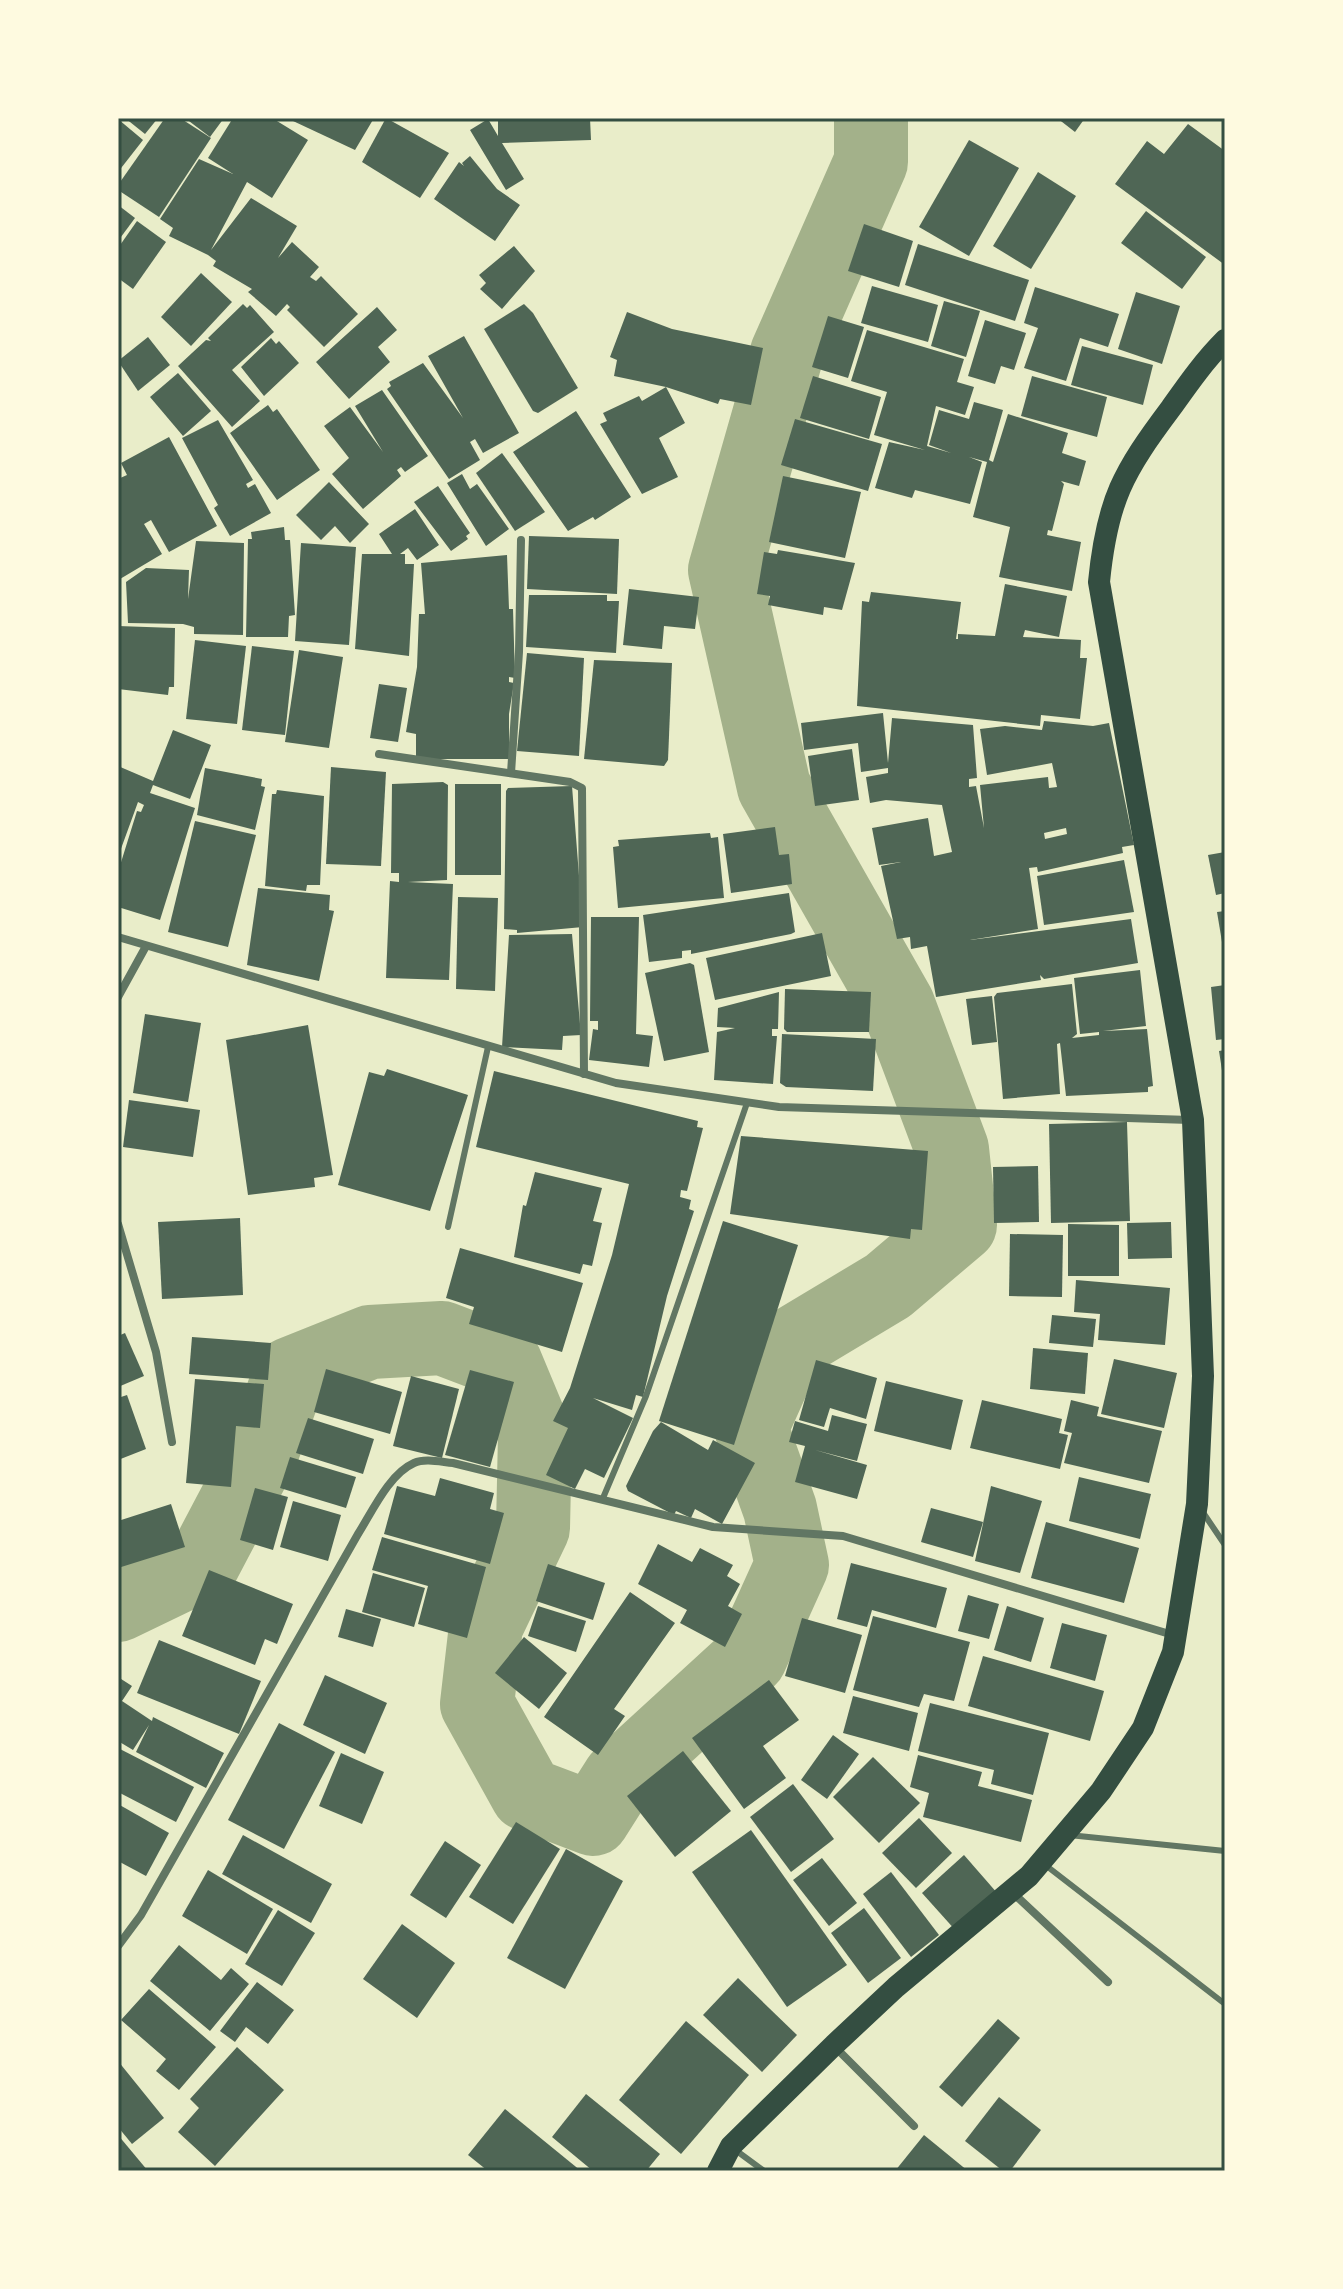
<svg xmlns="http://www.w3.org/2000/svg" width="1343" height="2289" font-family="'Titillium Web',sans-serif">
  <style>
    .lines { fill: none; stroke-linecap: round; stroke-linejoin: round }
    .river { stroke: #a3b18a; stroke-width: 74 }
    .building { fill: #4f6655; fill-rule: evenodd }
    .service { stroke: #617663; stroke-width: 6 }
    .minor { stroke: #617663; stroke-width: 8 }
    .trunk { stroke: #344e41; stroke-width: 22 }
    .neatline { fill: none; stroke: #344e41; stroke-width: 3 }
  </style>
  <rect width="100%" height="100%" fill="#e9edc9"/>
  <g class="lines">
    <!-- river -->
    <path class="river" d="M118,1605L203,1564L262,1452L290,1374L370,1342L442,1338L505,1362L535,1434L533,1528L486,1626L477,1704L527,1794L593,1819L619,1778L750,1658L792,1565L780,1509L751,1428L788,1346L888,1286L960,1225L952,1149L898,1005L774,787L725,570L787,353L871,162V118"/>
  </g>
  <!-- building -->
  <g class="building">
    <path d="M125,118H158L145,134Z"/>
    <path d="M165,118H180L211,138L159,217L118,190V185Z"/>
    <path d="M185,118H224L210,137Z"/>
    <path d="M233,118H272L308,140L272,198L247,182L211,250L251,198L297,226L278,258L292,242L319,267L310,277L316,281L321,276L358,314L324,347L287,310L290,307L287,304L276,316L248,292L252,289L213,266L216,261L208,255L169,236L173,228L160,219L199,159L233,174L208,158Z"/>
    <path d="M294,118H374L355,150L293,121Z"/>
    <path d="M386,118L449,153L420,198L362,162Z"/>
    <path d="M498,118H590L591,140L502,143L524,179L506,190L470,130L488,119L498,136Z"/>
    <path d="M1057,118H1085L1075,132Z"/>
    <path d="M118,119L143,140L118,172Z"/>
    <path d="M1188,124L1225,151V265L1115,184L1147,141L1164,154Z"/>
    <path d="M969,140L1019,168L969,256L919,227Z"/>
    <path d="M470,156L497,189L520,205L495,241L434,199L459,162L464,166L462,163Z"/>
    <path d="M1038,172L1076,196L1031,269L993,246Z"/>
    <path d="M118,205L135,218L118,241Z"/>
    <path d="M1146,211L1206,257L1182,289L1121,243Z"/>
    <path d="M137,221L166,242L133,289L118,278V248Z"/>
    <path d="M864,224L913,241L899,287L848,271Z"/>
    <path d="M918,244L1029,280L1015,321L905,285Z"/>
    <path d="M514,246L535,271L502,309L480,289L486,283L479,275Z"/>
    <path d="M201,273L232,302L191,346L161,317Z"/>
    <path d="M872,286L938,305L928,342L861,323Z"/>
    <path d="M1035,287L1119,314L1108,347L1080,338L1066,381L1024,368L1038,328L1024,323Z"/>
    <path d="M1136,292L1180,306L1162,364L1118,349Z"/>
    <path d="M944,301L980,311L966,357L931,346Z"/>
    <path d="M243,304L247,308L250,305L274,332L232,370L260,401L232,427L178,366L206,340L211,341L208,338Z"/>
    <path d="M524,304L533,313L578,388L538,413L533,411L484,329Z"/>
    <path d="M377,307L397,330L378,347L390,362L349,399L316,362Z"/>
    <path d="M627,312L672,329L763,348L751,405L720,399L718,404L666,387L685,423L659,438L678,477L642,494L600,424L607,421L603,413L639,396L642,401L666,387L614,376L617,360L610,357Z"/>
    <path d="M828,316L864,327L848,378L812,367Z"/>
    <path d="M985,320L1026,333L1014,370L1001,366L995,384L968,376Z"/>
    <path d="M867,330L964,359L957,382L974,387L965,415L936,406L927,446L951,453L929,445L939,410L969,419L974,402L1003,410L989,460L993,462L1008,414L1068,433L1062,453L1086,461L1079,486L1061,481L1064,484L1052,531L1048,530L1047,535L1081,542L1072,591L999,577L1010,527L973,517L987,462L969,457L982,462L970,504L915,490L912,498L875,488L889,442L925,450L874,435L887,392L851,381Z"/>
    <path d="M464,336L519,433L483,453L475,439L470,442L480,460L449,479L387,389L391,386L389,382L423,363L463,418L428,356Z"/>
    <path d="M148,337L170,365L138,391L118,361Z"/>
    <path d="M271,338L276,344L279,341L299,363L264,396L241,367Z"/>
    <path d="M1082,346L1153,365L1143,405L1071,385Z"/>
    <path d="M178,373L211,411L183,436L150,397Z"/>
    <path d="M813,376L881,397L869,439L800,418Z"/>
    <path d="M1032,376L1107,397L1097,437L1021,416Z"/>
    <path d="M382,390L428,456L405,472L401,467L397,470L401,476L363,509L332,474L349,458L324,426L350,407L383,452L355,406Z"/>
    <path d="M268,405L273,412L277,409L320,470L277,500L230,433Z"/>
    <path d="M576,411L631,497L595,520L593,517L568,531L513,452Z"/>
    <path d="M795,419L882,444L868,491L781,465Z"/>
    <path d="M218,420L253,480L246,484L248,488L255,484L271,513L230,536L214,508L218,505L182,438Z"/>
    <path d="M169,437L217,526L169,552L151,520L144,524L162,554L120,579L118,479L127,475L121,463Z"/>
    <path d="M502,453L545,512L515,531L476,473Z"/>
    <path d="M462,474L470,489L477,484L509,529L486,546L447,483Z"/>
    <path d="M783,476L861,492L845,558L769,542Z"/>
    <path d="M329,482L369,524L350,543L335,526L321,540L296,515Z"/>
    <path d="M438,486L470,533L466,536L468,539L451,551L414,502Z"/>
    <path d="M415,509L439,545L417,560L408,548L400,554H405V564H414L409,656L355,649L362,554H392L379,534Z"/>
    <path d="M284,527L285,540H290L295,615L289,616L288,637H246L248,539H252L251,532Z"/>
    <path d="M529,536L619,539L617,594L527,589Z"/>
    <path d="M196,541L244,543L243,635L194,634V627L183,624L128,623L126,582L146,568L189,570L188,599Z"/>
    <path d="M301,543L356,547L349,645L295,641Z"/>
    <path d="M778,550L855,563L842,610L824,607L823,615L768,605L770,596L757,594L764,552L777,554Z"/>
    <path d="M507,555L509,609H513L515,678L509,677V682L514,683L509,714V759H416V734L406,732L417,667L419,614H425L421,563Z"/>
    <path d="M1005,584L1067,596L1059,637L1025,630L1023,637L1081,640L1080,658H1087L1080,719L1041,715L1040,726L857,706L862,601L869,602L871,592L961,602L956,639H958V634L995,636Z"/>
    <path d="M629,589L699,597L695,629L664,626L662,649L623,645Z"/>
    <path d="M529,595H607V601H619L616,653L526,647Z"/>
    <path d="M118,626L175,628L174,687H169L168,695L118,689Z"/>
    <path d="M195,640L246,646L237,724L186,719Z"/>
    <path d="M252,646L294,651L285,735L242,730Z"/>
    <path d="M299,650L343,657L329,748L285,742Z"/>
    <path d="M527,653L584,658L579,756L517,751Z"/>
    <path d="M594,660L672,663L668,760L664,766L584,759Z"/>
    <path d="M379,684L407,688L398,742L370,738Z"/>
    <path d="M883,713L888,763L892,718L973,725L977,778L969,779V787L976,786L984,828L980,785L1048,777L1049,788L1057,787L1052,763L987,775L980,729L1005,726L1042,730L1044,721L1093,726L1109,723L1134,845L1122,847L1123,853L1038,872L1037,867L1029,868L1038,929L970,940L1131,919L1138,963L1044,979L1040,975L1041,980L936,997L927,946L911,949L910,937L897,939L881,866L901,862L879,865L872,828L928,818L934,856L952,852L942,805L886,800L870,803L866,777L888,773V768L861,772L858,743L804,750L801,723ZM1066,828L1067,834L1045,839L1044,833Z"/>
    <path d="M173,730L211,745L190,799L153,785L150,793L195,808L160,920L118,907V872L137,811L141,812L144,805L138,802L118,857V766L153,781Z"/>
    <path d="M852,749L859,800L815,806L808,756Z"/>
    <path d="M331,767L386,772L381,866L326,864Z"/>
    <path d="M205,768L262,779L261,786L265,787L255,830L197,815Z"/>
    <path d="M443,782L448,785L447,880L408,882L453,884L449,980L386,978L390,881L399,882V873H391L392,784Z"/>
    <rect x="455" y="784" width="46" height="91"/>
    <path d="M572,786L583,927L517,933V930L504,929L506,791L508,788Z"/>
    <path d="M277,790L324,796L320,885H307L306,891L265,886L272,794H276Z"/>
    <path d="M195,821L256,835L228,947L168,932Z"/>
    <path d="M775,827L779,855L789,854L792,884L731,893L723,834Z"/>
    <path d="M710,833L711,838L718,837L724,898L618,908L613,847L619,846L618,840Z"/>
    <path d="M1225,852V893L1216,895L1208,855Z"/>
    <path d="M1124,860L1134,912L1044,925L1037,876Z"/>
    <path d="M258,888L330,895L329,910L334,911L319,981L247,965Z"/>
    <path d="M789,893L795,932L791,934L691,954V950L682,951V958L649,962L643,915Z"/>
    <path d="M458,897L498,898L495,991L456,989Z"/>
    <path d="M1225,911V948H1223L1217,912Z"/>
    <path d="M591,917H639L636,1034L653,1036L649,1067L589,1060L593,1029L598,1030V1021H590Z"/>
    <path d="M822,933L831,976L715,1000L706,958Z"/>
    <path d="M572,934L581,1035L563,1036L562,1050L502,1047L509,935Z"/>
    <path d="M690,963L694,965L709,1052L664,1061L645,973Z"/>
    <path d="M1140,970L1146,1026L1103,1031L1147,1029L1153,1086L1148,1087V1092L1066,1096L1060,1043L1057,1044L1060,1094L1003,1099L994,997L997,993L1072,984L1077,1034L1072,1038L1099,1035V1032L1080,1034L1074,978Z"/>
    <path d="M1225,985V1039L1216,1040L1211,987Z"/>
    <path d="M785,989L871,992L869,1032H787L784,1029Z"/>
    <path d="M779,992L778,1029H772V1036H777L773,1084L714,1080L717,1032L735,1028L717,1027L718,1008Z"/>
    <path d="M992,996L997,1042L972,1045L966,999Z"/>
    <path d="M145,1014L201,1023L188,1102L133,1093Z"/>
    <path d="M308,1025L333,1175L314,1178L315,1187L248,1195L226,1040Z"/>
    <path d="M782,1034L876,1039L873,1091L786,1087L780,1083Z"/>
    <path d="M1225,1050V1077H1223L1219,1051Z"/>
    <path d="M387,1069L468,1095L430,1211L338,1185L369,1072L384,1076Z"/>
    <path d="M494,1071L698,1121L697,1127L703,1128L687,1191L681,1190L680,1197L691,1200L689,1209L694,1211L667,1296L643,1397L636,1395L632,1410L593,1398L633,1418L604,1478L585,1469L575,1489L546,1475L568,1428L553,1421L570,1388L612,1255L629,1184L476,1147Z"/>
    <path d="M129,1100L200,1110L193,1157L123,1147Z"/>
    <path d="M1127,1122L1130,1221L1051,1223L1049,1124Z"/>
    <path d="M741,1136L928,1151L922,1230L911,1229L910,1239L730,1214Z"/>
    <path d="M1038,1166L1039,1222L994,1223L993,1167Z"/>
    <path d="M535,1172L602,1188L593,1221L602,1223L592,1266L583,1264L580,1274L514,1257L523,1205L526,1206Z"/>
    <path d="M240,1218L243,1295L162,1299L158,1222Z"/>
    <path d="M723,1221L798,1245L734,1445L659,1421Z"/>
    <path d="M1171,1222L1172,1258L1128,1259L1127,1223Z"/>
    <path d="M1068,1224L1119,1225V1276H1068Z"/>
    <path d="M1010,1234L1063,1235L1062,1297L1009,1296Z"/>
    <path d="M460,1248L583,1283L562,1352L469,1324L474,1307L446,1298Z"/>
    <path d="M1076,1280L1170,1288L1165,1345L1098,1340L1100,1314L1074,1312Z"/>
    <path d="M1052,1315L1096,1319L1093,1347L1049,1343Z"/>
    <path d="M125,1333L144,1376L118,1387V1336Z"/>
    <path d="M192,1337L271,1343L268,1380L189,1374Z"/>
    <path d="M1033,1348L1088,1353L1085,1394L1030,1389Z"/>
    <path d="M1114,1359L1177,1373L1164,1428L1101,1414Z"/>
    <path d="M816,1360L877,1378L866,1419L830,1408L824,1427L799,1420Z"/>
    <path d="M326,1369L402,1392L390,1434L314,1412Z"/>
    <path d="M470,1370L514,1382L490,1467L445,1455Z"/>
    <path d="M411,1376L459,1389L442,1458L393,1446Z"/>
    <path d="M195,1379L264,1384L260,1428L236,1426L231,1487L186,1483Z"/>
    <path d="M886,1381L963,1400L951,1450L874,1431Z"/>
    <path d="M127,1395L146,1449L118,1460V1398Z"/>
    <path d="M982,1400L1062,1419L1059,1433L1068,1435L1060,1469L970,1448Z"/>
    <path d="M1071,1400L1099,1407L1097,1416L1162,1431L1149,1483L1064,1463L1072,1433L1064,1431Z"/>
    <path d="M832,1415L867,1424L857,1461L815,1450L867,1465L857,1499L795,1482L805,1446L789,1442L795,1421L828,1431Z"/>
    <path d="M308,1418L374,1439L363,1474L296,1453Z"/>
    <path d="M661,1422L708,1450L713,1440L755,1463L722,1524L695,1509L691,1518L676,1511L674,1515L628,1491L626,1486L653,1431Z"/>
    <path d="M290,1457L356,1477L346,1508L280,1488Z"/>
    <path d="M1079,1477L1151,1494L1140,1539L1069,1521Z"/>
    <path d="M440,1478L494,1493L490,1509L504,1513L490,1564L384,1534L397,1486L435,1496Z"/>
    <path d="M991,1486L1042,1501L1020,1573L975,1561Z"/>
    <path d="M255,1488L288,1497L273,1550L240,1540Z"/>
    <path d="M293,1501L341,1515L328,1561L280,1547Z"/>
    <path d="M171,1504L185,1547L118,1568V1521Z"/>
    <path d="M931,1508L983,1522L973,1557L921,1542Z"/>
    <path d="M1046,1522L1139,1548L1124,1603L1031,1578Z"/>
    <path d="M382,1537L486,1567L467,1638L418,1624L428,1586L372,1570Z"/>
    <path d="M658,1544L692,1562L700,1548L733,1565L727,1576L740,1584L728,1606L742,1614L725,1647L680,1623L687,1610L638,1584Z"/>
    <path d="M851,1563L947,1588L936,1628L872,1610L867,1627L837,1619Z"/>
    <path d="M548,1564L605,1583L593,1620L536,1601Z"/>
    <path d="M209,1570L293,1604L277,1644L265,1639L255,1665L182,1636Z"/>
    <path d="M373,1573L425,1588L414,1627L362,1612Z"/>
    <path d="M630,1592L675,1623L614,1709L625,1716L598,1755L544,1717Z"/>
    <path d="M968,1595L999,1604L989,1639L958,1631Z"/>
    <path d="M538,1606L586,1621L576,1652L528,1636Z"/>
    <path d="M1007,1606L1044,1618L1031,1662L994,1650Z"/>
    <path d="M346,1609L381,1619L373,1647L338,1637Z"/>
    <path d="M873,1616L970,1642L954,1701L924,1694L919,1707L853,1690Z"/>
    <path d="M802,1618L862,1635L845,1693L785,1676Z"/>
    <path d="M1062,1623L1107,1635L1095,1681L1050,1668Z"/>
    <path d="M524,1637L567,1673L539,1709L495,1673Z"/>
    <path d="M159,1640L261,1681L239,1734L137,1693Z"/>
    <path d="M983,1656L1104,1691L1090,1741L968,1706Z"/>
    <path d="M325,1675L387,1703L365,1754L303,1725Z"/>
    <path d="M118,1677L132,1686L122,1701L152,1721L153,1717L224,1753L206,1788L136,1752L149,1725L133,1750L118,1741Z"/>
    <path d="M769,1680L799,1720L763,1746L786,1778L744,1809L692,1738Z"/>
    <path d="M853,1696L918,1713L909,1751L843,1733Z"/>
    <path d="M930,1703L1049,1733L1033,1795L991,1784L994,1770L918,1751Z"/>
    <path d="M279,1723L335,1752L284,1849L228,1820Z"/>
    <path d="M833,1735L859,1754L827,1799L801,1780Z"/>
    <path d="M120,1749L194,1787L176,1822L118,1792Z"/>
    <path d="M683,1751L731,1811L675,1857L627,1796Z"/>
    <path d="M341,1753L384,1772L362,1824L319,1806Z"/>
    <path d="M918,1755L982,1772L978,1786L1032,1800L1021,1842L923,1817L929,1793L910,1787Z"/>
    <path d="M873,1757L920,1803L879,1843L833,1797Z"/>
    <path d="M793,1784L834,1839L791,1872L750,1817Z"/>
    <path d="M118,1804L169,1833L146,1876L118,1861Z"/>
    <path d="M919,1818L952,1853L916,1888L882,1853Z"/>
    <path d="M516,1822L560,1849L513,1924L469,1897Z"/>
    <path d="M751,1830L847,1965L787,2007L692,1872Z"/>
    <path d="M243,1835L332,1884L311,1923L222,1874Z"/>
    <path d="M445,1841L481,1865L446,1918L410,1895Z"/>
    <path d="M566,1849L623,1881L565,1989L507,1958Z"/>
    <path d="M964,1855L998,1894L957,1932L922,1893Z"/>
    <path d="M822,1858L857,1903L829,1926L793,1880Z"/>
    <path d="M208,1870L273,1909L247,1954L182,1916Z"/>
    <path d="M891,1872L939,1935L911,1957L863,1894Z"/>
    <path d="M864,1908L901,1958L868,1983L831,1933Z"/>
    <path d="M278,1910L315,1933L282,1986L245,1964Z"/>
    <path d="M402,1924L455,1963L417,2018L363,1979Z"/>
    <path d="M179,1945L221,1980L231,1968L249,1984L210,2031L150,1981Z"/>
    <path d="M738,1978L797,2035L762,2072L703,2015Z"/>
    <path d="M257,1982L294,2010L268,2044L246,2027L235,2042L220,2031Z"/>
    <path d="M149,1989L216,2047L179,2090L156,2071L166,2059L121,2020Z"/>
    <path d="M998,2019L1020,2038L962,2107L939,2087Z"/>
    <path d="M686,2021L749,2075L681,2154L619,2100Z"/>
    <path d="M237,2047L284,2090L215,2166L178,2132L199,2108L190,2099Z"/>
    <path d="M118,2061L164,2118L132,2144L118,2127Z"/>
    <path d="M586,2094L660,2154L646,2171H593L552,2137Z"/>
    <path d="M999,2097L1041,2130L1010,2171H1003L965,2141Z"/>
    <path d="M505,2109L581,2171H488L468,2155Z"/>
    <path d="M118,2135L148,2171H118Z"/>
    <path d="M924,2135L968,2171H895Z"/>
  </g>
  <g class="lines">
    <!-- service -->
    <g class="service">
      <path d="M448,1227L488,1047"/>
      <path d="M603,1498L646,1396L747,1103"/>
      <path d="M1202,1511L1225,1545"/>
      <path d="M1069,1835L1225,1851"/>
      <path d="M1044,1864L1225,2004"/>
      <path d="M734,2149L764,2171"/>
    </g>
    <!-- minor -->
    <g class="minor">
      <path d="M379,754L570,782L582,788L584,1074"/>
      <path d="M511,773L519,652L521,540"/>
      <path d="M118,937L616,1083L779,1107L1190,1120"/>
      <path d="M118,997L145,948"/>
      <path d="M118,1224L156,1352L172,1442"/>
      <path d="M1013,1893L1108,1982"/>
      <path d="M118,1946L141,1915L358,1534C372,1512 389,1474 414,1463C425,1458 441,1462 453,1463L713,1527L843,1536L1173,1635"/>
      <path d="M834,2046L914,2126"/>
    </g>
    <!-- trunk -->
    <path class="trunk" d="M718,2171L731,2146L834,2045L896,1987L1029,1876L1101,1791L1143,1728L1173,1652L1197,1504L1203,1376L1193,1120L1099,582C1107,500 1123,472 1171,408C1188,384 1204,361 1225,340"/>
  </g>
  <!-- border -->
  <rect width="1343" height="2289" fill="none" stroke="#fefae0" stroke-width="240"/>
  <rect x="120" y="120" width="1103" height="2049" class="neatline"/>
</svg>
